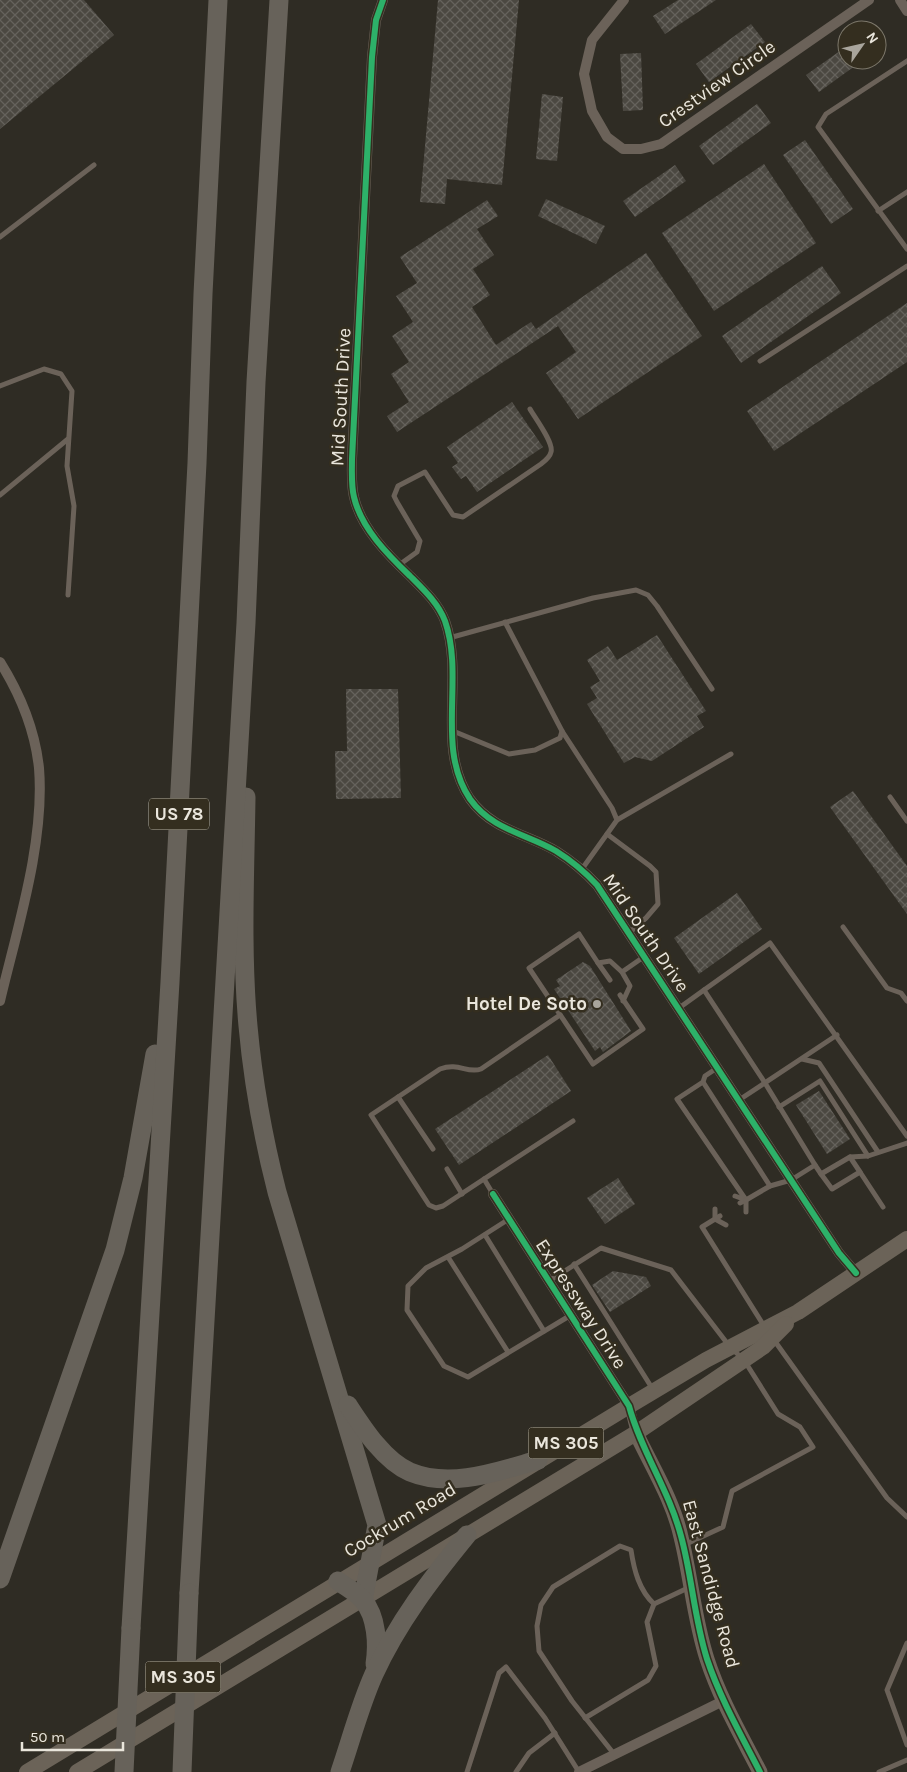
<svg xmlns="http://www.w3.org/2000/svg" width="907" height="1772" font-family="Karla,sans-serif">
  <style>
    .building { fill: url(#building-cross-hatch) }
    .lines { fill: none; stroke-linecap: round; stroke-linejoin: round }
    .lane { stroke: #6b6259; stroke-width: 5 }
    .street { stroke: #6b6259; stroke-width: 10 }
    .secondary { stroke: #6f645a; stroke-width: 15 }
    .primary { stroke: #6b6358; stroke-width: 16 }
    .highway { stroke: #67625a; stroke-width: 19 }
    .highway-bridge { stroke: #67625a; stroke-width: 19 }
    .cycleway-casing { stroke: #342e1f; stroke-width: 9 }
    .cycleway { stroke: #2db169; stroke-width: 6 }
    .poi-dot { fill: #a9a59c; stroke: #342e1f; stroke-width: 2 }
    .labels { text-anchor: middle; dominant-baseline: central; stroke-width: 5; stroke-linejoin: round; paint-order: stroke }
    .shield { fill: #342e1f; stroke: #b3afa3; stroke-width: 1 }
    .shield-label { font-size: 18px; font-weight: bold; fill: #eae6dc }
    .street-label { font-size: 19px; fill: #eae6dc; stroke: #342e1f }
    .poi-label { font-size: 19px; font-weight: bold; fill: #eae6dc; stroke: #342e1f; text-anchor: end }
  </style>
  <defs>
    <pattern id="building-cross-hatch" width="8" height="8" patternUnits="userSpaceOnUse" patternTransform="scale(1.25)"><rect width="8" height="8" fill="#4b4841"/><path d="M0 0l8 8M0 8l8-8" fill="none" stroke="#65625c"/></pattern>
  </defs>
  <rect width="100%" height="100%" fill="#2f2c24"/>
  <!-- building -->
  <g class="building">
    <path d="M0,0H84L114,35L0,129Z"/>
    <path d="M438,0H519L502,185L447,179L445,204L420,202Z"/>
    <path d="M678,0H716L665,34L653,16Z"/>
    <path d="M751,24L765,42L709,82L696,64Z"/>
    <path d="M847,46V60H863L819,92L806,75Z"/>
    <path d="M641,53L643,110L623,111L620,54Z"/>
    <path d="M542,94L563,97L557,161L536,159Z"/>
    <path d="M757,104L771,123L713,165L699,146Z"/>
    <path d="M805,140L853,209L831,224L783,155Z"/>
    <path d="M764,164L816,243L714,311L662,233Z"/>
    <path d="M675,165L686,181L635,217L623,201Z"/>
    <path d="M546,199L605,226L596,244L538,216Z"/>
    <path d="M487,200L498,216L477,229L494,255L473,269L490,295L472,307L496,345L531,322L536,329L646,253L702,336L578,419L546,373L576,352L558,326L397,432L387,416L409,402L391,374L409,362L392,336L413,322L396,296L417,283L400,257Z"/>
    <path d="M822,266L841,293L741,363L722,336Z"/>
    <path d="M907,303V362L774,451L747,411Z"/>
    <path d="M512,402L543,447L477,492L466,476L461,479L452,467L458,463L447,447Z"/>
    <path d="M657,635L706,711L697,716L704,727L652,761L635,757L624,763L587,704L597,698L590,687L600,681L587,660L608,646L617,660Z"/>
    <path d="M346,689H398L401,798L336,799L335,751H347Z"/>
    <path d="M853,791L907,866V914L830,807Z"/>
    <path d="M737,893L762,929L699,974L674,938Z"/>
    <path d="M583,962L590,966L631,1031L603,1052L600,1047L595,1051L554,989L560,986L556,980Z"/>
    <path d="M548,1055L571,1091L459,1165L435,1129Z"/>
    <path d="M819,1091L850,1139L827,1154L796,1105Z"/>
    <path d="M618,1178L635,1204L605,1224L587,1198Z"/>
    <path d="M613,1271L646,1277L651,1286L610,1312L592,1285Z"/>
  </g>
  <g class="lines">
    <!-- lane -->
    <g class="lane">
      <path d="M907,61L826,114L818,127L907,249"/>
      <path d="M878,211L907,192"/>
      <path d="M0,237L94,165"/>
      <path d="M760,361L907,266"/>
      <path d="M0,386L44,369L61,374L72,391L67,466L74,506L68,595"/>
      <path d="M0,495L68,439"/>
      <path d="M399,565L417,552L420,541L397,502L394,496L398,486L425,472L453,515L463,517L541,464C545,461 550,457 551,452C554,443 535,418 530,409"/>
      <path d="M505,622L562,731L612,808L617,820L582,869"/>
      <path d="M449,638L593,598L636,590L648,595L657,606L712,689"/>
      <path d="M453,731L509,754L535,750L560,738L562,731"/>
      <path d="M890,797L907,821"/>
      <path d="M617,820L731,754"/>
      <path d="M607,834L650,866L656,872L658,904L646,918L630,932"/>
      <path d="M843,927L887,988L901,993L907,1001"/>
      <path d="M598,963L610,980"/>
      <path d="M622,972L630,986L623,1001"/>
      <path d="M620,995L643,1029L593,1064L529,968L579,934L598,963L610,961L622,972L645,956"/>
      <path d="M679,1008L704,990"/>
      <path d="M802,1059L819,1063L878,1152"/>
      <path d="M717,1068L705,1076L703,1082L677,1099L746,1200V1212"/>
      <path d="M703,1082L770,1186"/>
      <path d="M398,1097L433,1149"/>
      <path d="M739,1100L837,1035"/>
      <path d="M779,1107L820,1081L868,1156"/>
      <path d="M850,1157L860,1172"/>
      <path d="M815,1165L821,1174L850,1157L868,1156L907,1143"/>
      <path d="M447,1169L462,1194"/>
      <path d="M821,1174L832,1189L860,1172L883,1207"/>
      <path d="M484,1179L573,1121"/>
      <path d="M493,1194L484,1179L443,1206L436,1208L429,1205L371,1115L440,1069C459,1062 467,1074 481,1069L560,1015"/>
      <path d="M735,1196L746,1200L740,1203"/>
      <path d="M746,1200L770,1186L791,1180L815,1165L765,1083L704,990L770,943L907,1136"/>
      <path d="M715,1209V1219L702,1227L764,1326"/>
      <path d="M720,1216L715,1219L726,1225"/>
      <path d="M509,1219L462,1249L426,1268L408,1286L407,1310L444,1366L468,1377L571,1315"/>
      <path d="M485,1235L544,1331"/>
      <path d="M448,1257L508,1352"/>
      <path d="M574,1264L652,1388"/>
      <path d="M549,1281L601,1248L671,1270L730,1347L744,1360L778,1414L800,1427L813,1447L732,1491L723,1527L684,1545"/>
      <path d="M774,1340L887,1498L907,1517"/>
      <path d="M907,1643L887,1690L907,1745"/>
      <path d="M585,1718L648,1680L656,1666L647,1622L654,1604"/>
      <path d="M614,1754L572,1701L539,1651L537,1626L541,1605L553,1587L620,1546L631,1550C634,1570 639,1590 654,1604L690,1587"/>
      <path d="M467,1772L499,1673L506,1667L545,1718L579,1772"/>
      <path d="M516,1772L529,1753L555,1733"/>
      <path d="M879,1772L907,1760"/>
    </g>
    <!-- street -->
    <g class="street">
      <path d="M383,0L376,20L372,57L352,459C352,471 351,485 354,497C361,528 388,555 410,576C424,590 438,603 445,621C465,678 435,747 470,799C492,830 527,834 556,851C572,861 585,872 597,885L839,1253L856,1273"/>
      <path d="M624,0L592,40L584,74L592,111L607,137L623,149H641L661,144L869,0"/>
      <path d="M900,0L907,11"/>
      <path d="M0,662C20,694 35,731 39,768C45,842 17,929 0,1001"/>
      <path d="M493,1194L629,1406L636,1433"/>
      <path d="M579,1772L723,1701"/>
    </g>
    <!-- secondary -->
    <path class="secondary" d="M636,1433C652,1467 673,1500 681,1537C691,1577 694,1619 707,1659C720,1699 741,1735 760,1772"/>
    <!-- primary -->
    <g class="primary">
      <path d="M27,1772L629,1406L706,1360L798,1312L907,1239"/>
      <path d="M77,1772L636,1433L763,1347L786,1324"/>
    </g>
    <!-- highway -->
    <g class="highway">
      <path d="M246,797C245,873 241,950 248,1026C253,1082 263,1137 277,1192L377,1525L363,1600"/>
      <path d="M348,1405C363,1428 384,1461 410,1472C451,1489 499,1471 538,1460"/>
      <path d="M0,1579L115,1250L133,1178L155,1054"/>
      <path d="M338,1581C346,1587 357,1593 363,1600C377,1617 378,1644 375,1664"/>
      <path d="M189,1593L246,623L256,382L279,0"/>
      <path d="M131,1628L170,982L197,463L203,294L218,0"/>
      <path d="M340,1772C351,1740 360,1705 374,1674C398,1622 431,1579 467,1535"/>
    </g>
    <!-- highway-bridge -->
    <g class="highway-bridge">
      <path d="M124,1772L131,1628"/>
      <path d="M182,1772L189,1593"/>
    </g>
    <!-- cycleway casing -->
    <g class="cycleway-casing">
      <g id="cycleway">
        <path d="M383,0L376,20L372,57L352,459C352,471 351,485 354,497C361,528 388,555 410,576C424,590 438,603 445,621C465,678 435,747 470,799C492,830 527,834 556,851C572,861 585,872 597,885L839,1253L856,1273"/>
        <path d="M493,1194L629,1406C641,1451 669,1490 681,1536C692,1576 694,1618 707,1659C720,1698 741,1735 760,1772"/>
      </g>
    </g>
    <!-- cycleway -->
    <use href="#cycleway" class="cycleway"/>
  </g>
  <!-- markers -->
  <circle class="poi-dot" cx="597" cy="1004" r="5"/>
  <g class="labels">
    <!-- shield labels -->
    <g class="shield">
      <rect x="149" y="798.5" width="60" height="31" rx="4"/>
      <rect x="528.5" y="1427.5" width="75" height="31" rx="4"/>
      <rect x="145.5" y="1661.5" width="75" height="31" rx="4"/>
    </g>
    <g class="shield-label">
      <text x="179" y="814">US 78</text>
      <text x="566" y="1443">MS 305</text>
      <text x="183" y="1677">MS 305</text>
    </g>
    <!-- street labels -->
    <g class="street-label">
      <text transform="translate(717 84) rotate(-35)">Crestview Circle</text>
      <text transform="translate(341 397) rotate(-87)">Mid South Drive</text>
      <text transform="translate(646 933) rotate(56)">Mid South Drive</text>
      <text transform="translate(581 1304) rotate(57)">Expressway Drive</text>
      <text transform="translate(400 1520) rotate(-31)">Cockrum Road</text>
      <text transform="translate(711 1584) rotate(75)">East Sandidge Road</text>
    </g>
    <!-- poi labels -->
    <g class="poi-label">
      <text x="587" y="1004">Hotel De Soto</text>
    </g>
  </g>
  <!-- north arrow -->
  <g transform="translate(862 45) rotate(56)"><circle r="24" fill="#342e1f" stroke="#7d786b"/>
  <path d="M0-4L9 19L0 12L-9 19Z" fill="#a9a59c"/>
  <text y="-8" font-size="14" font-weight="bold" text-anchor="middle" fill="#eae6dc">N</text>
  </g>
  <!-- scale -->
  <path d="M22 1742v8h101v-8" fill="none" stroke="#eae6dc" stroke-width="2.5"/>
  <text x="30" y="1742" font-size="15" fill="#eae6dc" stroke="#342e1f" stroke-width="4" paint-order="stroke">50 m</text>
</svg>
